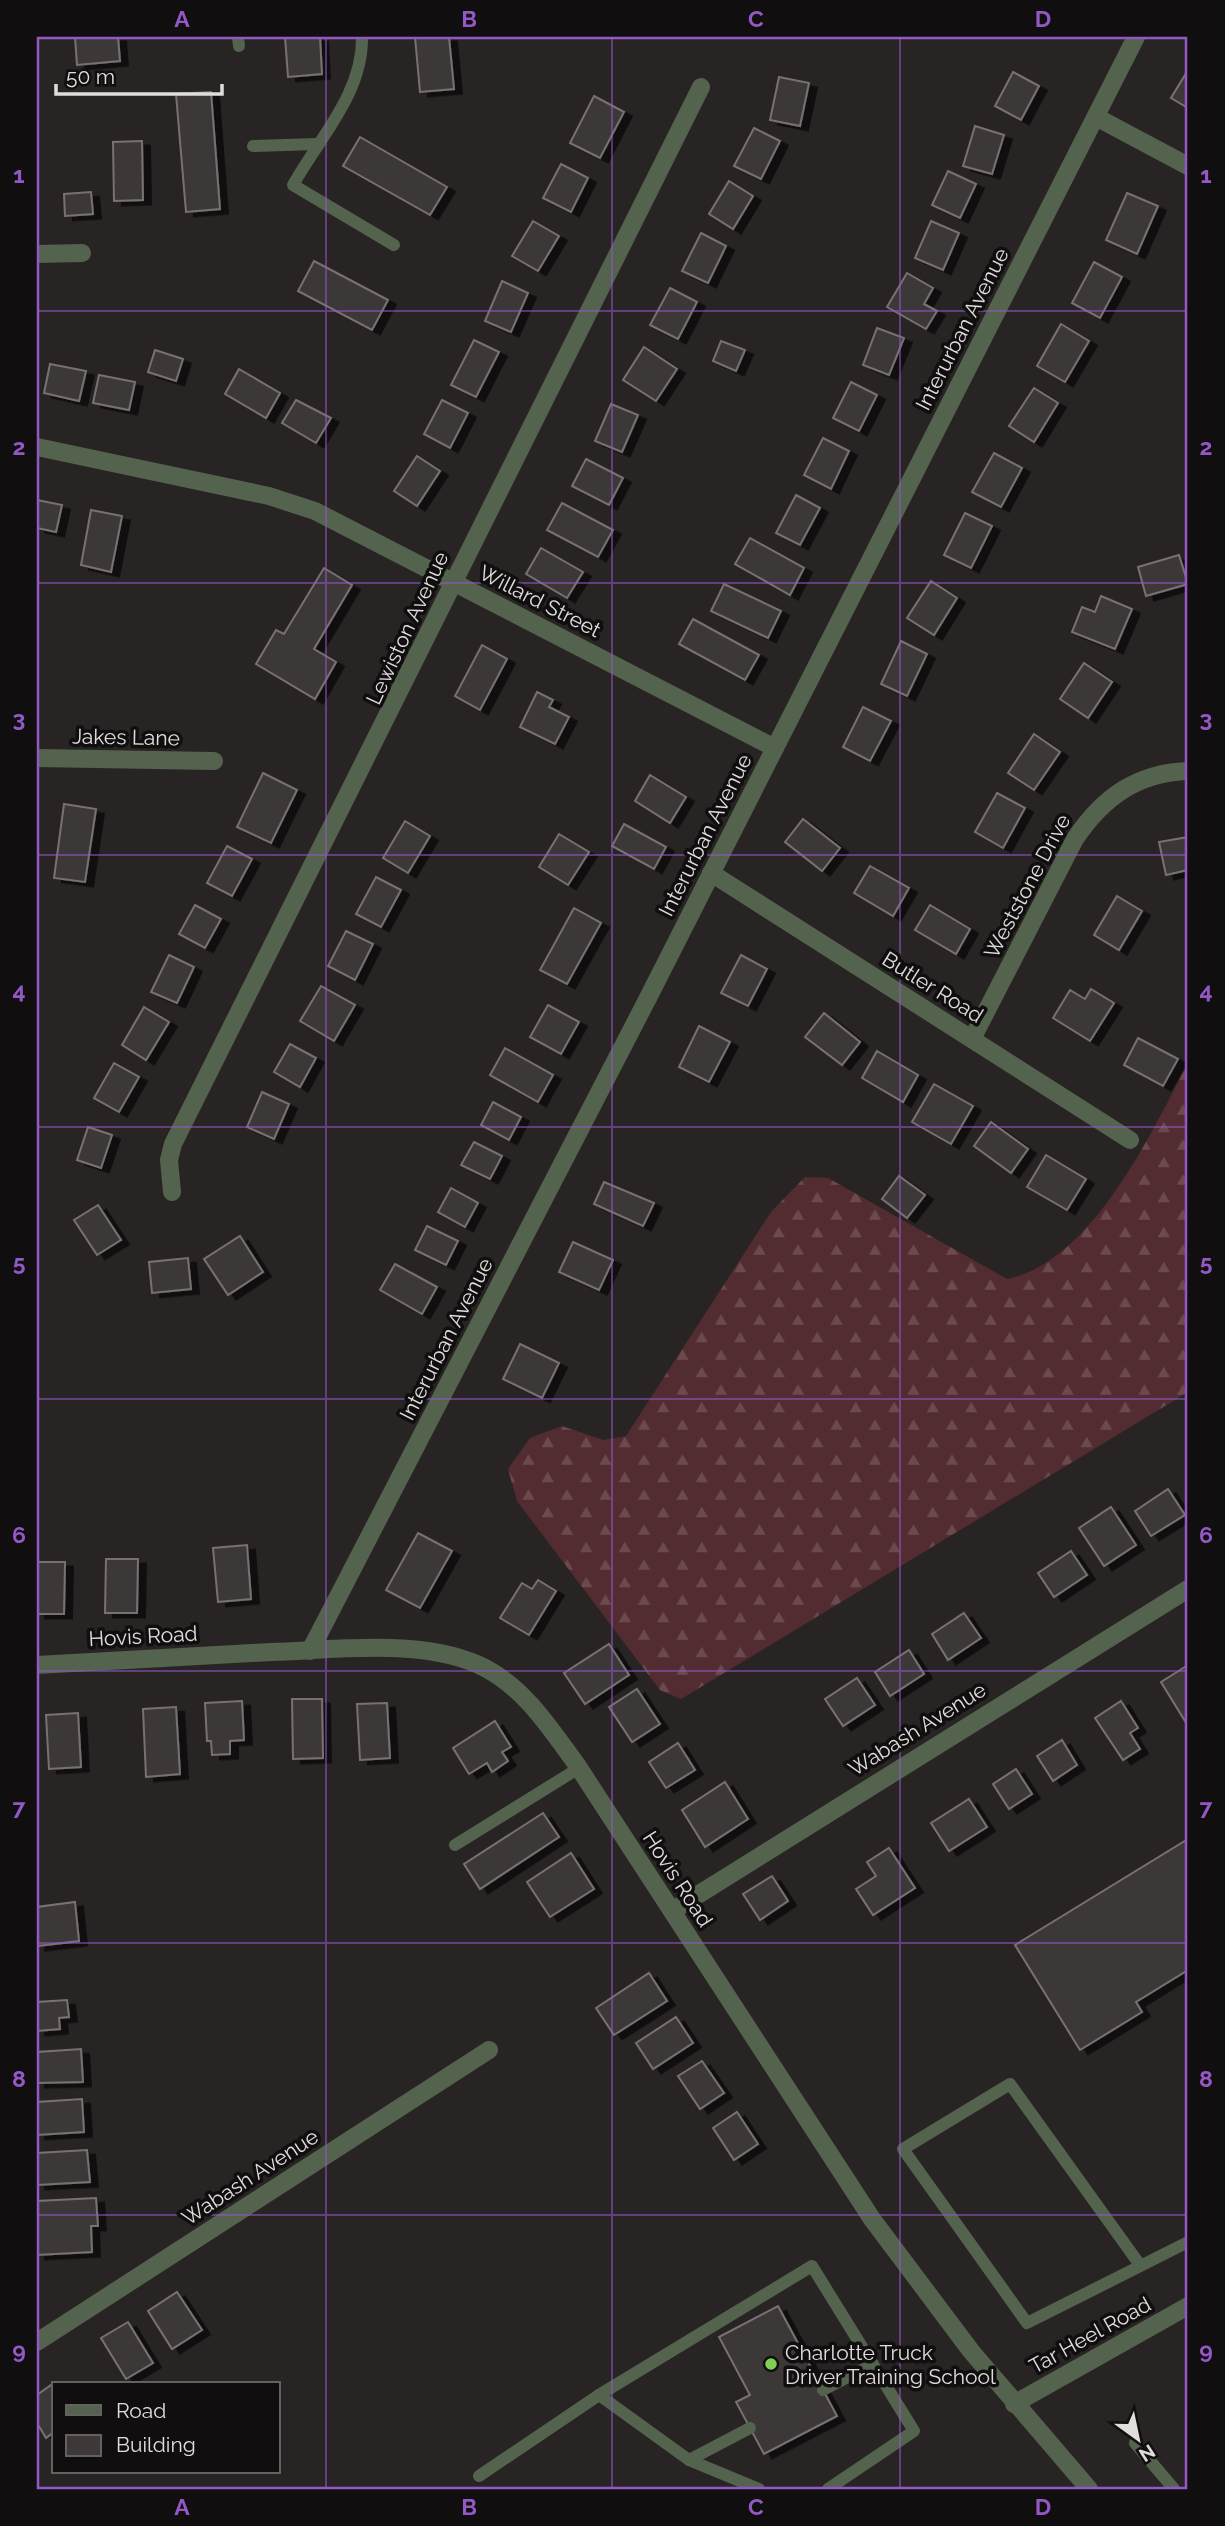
<svg xmlns="http://www.w3.org/2000/svg" width="1225" height="2526" font-family="Raleway,sans-serif">
  <style>
    .forest { fill: url(#forest-firs) }
    .building { fill: #3e3838; stroke: #787171; stroke-width: 2; filter: url(#shadow) }
    .lines { fill: none; stroke-linecap: round; stroke-linejoin: round }
    .service { stroke: #54634d; stroke-width: 12 }
    .minor { stroke: #54634d; stroke-width: 18 }
    .tertiary { stroke: #54634d; stroke-width: 18 }
    .grid { fill: none; stroke: #9458c6; stroke-width: 2; stroke-opacity: 0.55 }
    .poi-dot { fill: #80d051; stroke: #100e0e; stroke-width: 2.5 }
    .labels { text-anchor: middle; dominant-baseline: central; stroke-width: 7; stroke-linejoin: round; paint-order: stroke }
    .street-label { font-size: 21px; fill: #e1dddd; stroke: #100e0e }
    .poi-label { font-size: 21px; fill: #e1dddd; stroke: #100e0e; text-anchor: start }
    .neatline { fill: none; stroke: #9458c6; stroke-width: 2.5 }
    .grid-label { font-size: 23px; text-anchor: middle; font-weight: bold; fill: #9458c6 }
  </style>
  <defs>
    <pattern id="forest-firs" width="22" height="20" patternUnits="userSpaceOnUse" patternTransform="scale(1.75)"><rect width="22" height="20" fill="#532c31"/><path d="M5 1l3.5 6h-7zM16 11l3.5 6h-7z" fill="#6b4a4e"/></pattern>
    <filter id="shadow"><feDropShadow dx="8" dy="4.5" stdDeviation="0" flood-color="#0009"/></filter>
  </defs>
  <rect width="100%" height="100%" fill="#292424"/>
  <!-- forest -->
  <path class="forest" d="M1188,1063V1392L681,1699L660,1690L517,1501L508,1469L530,1438L562,1426L603,1440L626,1436L771,1212L805,1177L828,1178L1007,1279C1092,1262 1151,1133 1188,1063Z"/>
  <!-- building -->
  <g class="building">
    <path d="M75,37H118L120,61L77,65Z"/>
    <path d="M285,37H320L322,74L288,77Z"/>
    <path d="M415,37H449L454,89L420,92Z"/>
    <path d="M1188,70V108L1171,98Z"/>
    <path d="M1013,72L1039,86L1021,120L995,106Z"/>
    <path d="M779,77L809,83L800,126L770,120Z"/>
    <path d="M211,92L220,209L186,212L176,94Z"/>
    <path d="M594,96L624,112L600,158L570,143Z"/>
    <path d="M975,126L1004,135L992,174L963,166Z"/>
    <path d="M754,128L780,141L761,179L734,166Z"/>
    <path d="M360,137L447,187L430,215L343,166Z"/>
    <path d="M142,141L143,200L114,201L113,142Z"/>
    <path d="M561,164L588,178L571,212L543,198Z"/>
    <path d="M948,171L976,184L960,218L932,205Z"/>
    <path d="M729,181L753,196L733,229L709,214Z"/>
    <path d="M91,192L93,214L65,216L64,194Z"/>
    <path d="M1127,193L1158,206L1137,254L1106,240Z"/>
    <path d="M533,221L559,236L538,271L512,256Z"/>
    <path d="M931,221L959,233L943,270L915,258Z"/>
    <path d="M701,233L726,246L708,283L682,271Z"/>
    <path d="M314,261L388,300L372,330L298,291Z"/>
    <path d="M1094,262L1122,277L1100,318L1072,303Z"/>
    <path d="M907,273L933,288L924,304L937,311L926,329L887,307Z"/>
    <path d="M502,281L528,293L511,332L485,321Z"/>
    <path d="M670,288L697,302L678,339L650,325Z"/>
    <path d="M1061,324L1089,341L1065,382L1037,366Z"/>
    <path d="M877,328L904,338L889,375L863,365Z"/>
    <path d="M474,340L499,352L476,397L451,385Z"/>
    <path d="M721,341L745,350L736,371L713,361Z"/>
    <path d="M644,347L677,369L656,401L623,380Z"/>
    <path d="M155,350L183,359L176,381L148,372Z"/>
    <path d="M50,364L86,371L79,401L44,393Z"/>
    <path d="M239,369L280,393L266,418L225,394Z"/>
    <path d="M99,375L135,382L129,410L93,403Z"/>
    <path d="M851,382L877,395L859,431L833,418Z"/>
    <path d="M1034,388L1058,403L1034,442L1009,426Z"/>
    <path d="M296,400L331,418L316,443L282,423Z"/>
    <path d="M442,400L468,413L450,448L424,434Z"/>
    <path d="M611,404L638,415L622,452L595,441Z"/>
    <path d="M823,438L849,451L831,489L804,475Z"/>
    <path d="M994,453L1022,468L1001,507L972,492Z"/>
    <path d="M417,456L440,471L417,506L394,491Z"/>
    <path d="M586,459L623,478L609,505L572,486Z"/>
    <path d="M796,495L820,508L800,545L776,533Z"/>
    <path d="M37,500L62,505L56,532L37,528Z"/>
    <path d="M562,503L613,530L598,557L547,530Z"/>
    <path d="M91,510L122,516L111,572L81,565Z"/>
    <path d="M965,513L992,526L971,568L944,555Z"/>
    <path d="M750,538L804,568L790,595L735,564Z"/>
    <path d="M541,548L583,572L567,598L526,574Z"/>
    <path d="M1179,555L1188,584L1146,596L1138,567Z"/>
    <path d="M324,568L352,585L314,649L336,662L315,699L256,664L276,630L284,634Z"/>
    <path d="M931,581L957,598L934,635L907,618Z"/>
    <path d="M724,584L781,611L768,638L711,611Z"/>
    <path d="M1101,596L1132,609L1115,649L1072,632L1082,607L1095,612Z"/>
    <path d="M693,619L759,655L745,680L679,644Z"/>
    <path d="M901,641L927,654L907,696L881,684Z"/>
    <path d="M482,645L507,659L480,710L455,696Z"/>
    <path d="M1084,663L1112,682L1088,718L1060,699Z"/>
    <path d="M537,692L553,700L549,707L569,717L555,744L520,727Z"/>
    <path d="M863,707L891,721L870,761L843,747Z"/>
    <path d="M1034,734L1060,752L1034,790L1008,773Z"/>
    <path d="M263,773L297,790L271,843L237,827Z"/>
    <path d="M650,775L686,797L670,823L635,801Z"/>
    <path d="M997,793L1025,808L1003,848L975,832Z"/>
    <path d="M64,804L96,809L85,882L54,878Z"/>
    <path d="M803,819L840,848L822,871L785,842Z"/>
    <path d="M405,821L430,836L408,873L383,858Z"/>
    <path d="M624,824L666,847L654,869L612,846Z"/>
    <path d="M559,834L589,852L568,885L539,867Z"/>
    <path d="M1188,837V870L1166,875L1159,842Z"/>
    <path d="M227,846L252,859L232,896L207,883Z"/>
    <path d="M870,866L909,888L893,916L854,893Z"/>
    <path d="M376,877L401,890L381,927L356,914Z"/>
    <path d="M1117,896L1142,911L1119,950L1094,935Z"/>
    <path d="M195,905L221,919L205,948L179,934Z"/>
    <path d="M930,905L970,929L956,954L915,930Z"/>
    <path d="M574,908L601,923L567,984L540,970Z"/>
    <path d="M346,931L373,944L355,980L328,966Z"/>
    <path d="M169,955L194,967L177,1003L151,992Z"/>
    <path d="M741,955L767,969L748,1006L721,993Z"/>
    <path d="M321,986L355,1005L334,1041L300,1021Z"/>
    <path d="M1091,989L1114,1003L1090,1041L1053,1018L1070,990L1085,999Z"/>
    <path d="M548,1005L579,1022L561,1054L530,1037Z"/>
    <path d="M144,1007L169,1022L146,1060L122,1045Z"/>
    <path d="M824,1013L860,1042L842,1065L805,1037Z"/>
    <path d="M699,1026L730,1042L709,1082L679,1067Z"/>
    <path d="M1138,1038L1178,1059L1163,1086L1124,1065Z"/>
    <path d="M290,1044L316,1058L300,1087L274,1072Z"/>
    <path d="M505,1048L553,1075L538,1102L490,1075Z"/>
    <path d="M877,1051L918,1075L903,1102L862,1078Z"/>
    <path d="M114,1063L139,1077L119,1112L94,1098Z"/>
    <path d="M934,1084L973,1106L951,1144L912,1122Z"/>
    <path d="M262,1092L289,1104L274,1139L247,1127Z"/>
    <path d="M493,1102L521,1117L509,1140L481,1125Z"/>
    <path d="M991,1122L1028,1149L1011,1173L974,1146Z"/>
    <path d="M88,1127L112,1135L101,1168L77,1160Z"/>
    <path d="M474,1142L502,1156L490,1179L461,1165Z"/>
    <path d="M1046,1155L1086,1179L1067,1210L1027,1187Z"/>
    <path d="M899,1176L925,1195L907,1218L882,1199Z"/>
    <path d="M604,1182L654,1203L643,1226L594,1204Z"/>
    <path d="M451,1188L478,1203L465,1227L438,1212Z"/>
    <path d="M98,1205L121,1240L97,1255L74,1220Z"/>
    <path d="M427,1226L458,1241L446,1265L415,1250Z"/>
    <path d="M240,1236L263,1272L228,1295L204,1259Z"/>
    <path d="M573,1242L613,1260L599,1290L559,1272Z"/>
    <path d="M188,1258L191,1289L152,1293L149,1262Z"/>
    <path d="M395,1264L437,1287L422,1314L380,1290Z"/>
    <path d="M520,1344L559,1363L542,1398L503,1379Z"/>
    <path d="M1168,1489L1185,1515L1151,1536L1135,1511Z"/>
    <path d="M1111,1507L1136,1545L1104,1566L1079,1528Z"/>
    <path d="M418,1533L452,1551L420,1608L386,1590Z"/>
    <path d="M247,1545L251,1599L218,1602L213,1548Z"/>
    <path d="M1071,1551L1087,1575L1054,1597L1038,1573Z"/>
    <path d="M106,1559H138L137,1613H105Z"/>
    <path d="M37,1562H65L64,1614H37Z"/>
    <path d="M538,1580L556,1591L529,1635L500,1618L522,1583L532,1589Z"/>
    <path d="M964,1613L981,1638L948,1660L932,1634Z"/>
    <path d="M609,1644L629,1675L585,1704L564,1673Z"/>
    <path d="M909,1650L924,1674L890,1696L875,1672Z"/>
    <path d="M1188,1665V1726L1161,1682Z"/>
    <path d="M857,1678L875,1705L843,1726L825,1699Z"/>
    <path d="M637,1689L660,1724L632,1742L609,1707Z"/>
    <path d="M292,1699H322L323,1758L293,1759Z"/>
    <path d="M242,1701L244,1740L230,1741V1754L212,1755L211,1741H207L205,1703Z"/>
    <path d="M1121,1701L1138,1728L1130,1733L1140,1749L1123,1760L1095,1718Z"/>
    <path d="M387,1703L390,1758L360,1760L357,1704Z"/>
    <path d="M176,1707L180,1774L146,1777L143,1709Z"/>
    <path d="M78,1713L81,1767L49,1769L46,1715Z"/>
    <path d="M495,1721L511,1747L502,1752L508,1761L492,1772L487,1763L469,1774L453,1748Z"/>
    <path d="M1062,1740L1077,1765L1053,1781L1037,1756Z"/>
    <path d="M678,1743L695,1770L666,1788L649,1762Z"/>
    <path d="M1016,1769L1032,1794L1009,1809L993,1784Z"/>
    <path d="M725,1782L748,1819L705,1847L682,1810Z"/>
    <path d="M969,1799L987,1827L949,1851L931,1823Z"/>
    <path d="M543,1813L559,1837L480,1889L464,1864Z"/>
    <path d="M1188,1839V1970L1136,2002L1142,2012L1080,2050L1015,1945Z"/>
    <path d="M889,1848L915,1888L873,1915L856,1889L876,1876L867,1862Z"/>
    <path d="M571,1853L594,1889L550,1917L527,1882Z"/>
    <path d="M772,1876L788,1901L760,1920L743,1894Z"/>
    <path d="M75,1902L79,1941L37,1946V1907Z"/>
    <path d="M649,1973L667,2001L614,2035L596,2008Z"/>
    <path d="M67,2000L69,2017L59,2018L60,2029L37,2031V2002Z"/>
    <path d="M676,2017L693,2043L653,2069L636,2043Z"/>
    <path d="M81,2049L83,2082L37,2083V2052Z"/>
    <path d="M702,2061L724,2093L700,2109L678,2076Z"/>
    <path d="M82,2099L84,2132L37,2135V2102Z"/>
    <path d="M737,2112L758,2144L734,2160L713,2128Z"/>
    <path d="M87,2150L90,2182L37,2185V2153Z"/>
    <path d="M96,2198L98,2226H91L92,2252L37,2255V2201Z"/>
    <path d="M177,2292L202,2330L172,2349L148,2311Z"/>
    <path d="M778,2306L837,2416L764,2454L736,2402L750,2395L719,2337Z"/>
    <path d="M128,2322L153,2363L126,2379L101,2338Z"/>
    <path d="M51,2385L54,2390V2432L46,2438L37,2423V2395Z"/>
  </g>
  <g class="lines">
    <!-- service -->
    <g class="service">
      <path d="M238,37L239,46"/>
      <path d="M362,37C363,93 320,137 293,185L394,245"/>
      <path d="M253,146L317,144"/>
      <path d="M455,1845L579,1768"/>
      <path d="M1140,2265L1010,2084L903,2149L1027,2323L1188,2242"/>
      <path d="M823,2390L873,2364"/>
      <path d="M599,2395L689,2460L759,2489"/>
      <path d="M1135,2443L1174,2489"/>
      <path d="M689,2460L750,2428"/>
      <path d="M479,2476L599,2395L812,2266L914,2431L828,2489"/>
    </g>
    <!-- minor -->
    <g class="minor">
      <path d="M1096,117L1188,166"/>
      <path d="M37,254L82,253"/>
      <path d="M37,447L269,496L315,511L775,748"/>
      <path d="M37,758L214,761"/>
      <path d="M711,873L1130,1140"/>
      <path d="M972,1039L1075,839C1103,797 1137,773 1188,771"/>
      <path d="M172,1192L169,1160L173,1144C351,793 524,439 701,87"/>
      <path d="M310,1651L649,996L1136,37"/>
      <path d="M672,1911L1188,1589"/>
      <path d="M37,2342L489,2050"/>
      <path d="M1014,2404L1188,2306"/>
    </g>
    <!-- tertiary -->
    <path class="tertiary" d="M37,1665C115,1661 193,1656 271,1652C337,1650 428,1637 487,1669C527,1691 551,1730 577,1765L872,2219L971,2351L1089,2489"/>
  </g>
  <!-- grid -->
  <path class="grid" d="M326,37V2489M612,37V2489M900,37V2489M37,311H1188M37,583H1188M37,855H1188M37,1127H1188M37,1399H1188M37,1671H1188M37,1943H1188M37,2215H1188"/>
  <!-- markers -->
  <circle class="poi-dot" cx="771" cy="2364" r="7"/>
  <g class="labels">
    <!-- street labels -->
    <g class="street-label">
      <text transform="translate(962 329) rotate(-63)">Interurban Avenue</text>
      <text transform="translate(540 601) rotate(27)">Willard Street</text>
      <text transform="translate(407 628) rotate(-65)">Lewiston Avenue</text>
      <text transform="translate(126 737) rotate(1)">Jakes Lane</text>
      <text transform="translate(705 835) rotate(-63)">Interurban Avenue</text>
      <text transform="translate(1027 886) rotate(-62)">Weststone Drive</text>
      <text transform="translate(933 987) rotate(32)">Butler Road</text>
      <text transform="translate(446 1339) rotate(-63)">Interurban Avenue</text>
      <text transform="translate(143 1636) rotate(-3)">Hovis Road</text>
      <text transform="translate(917 1729) rotate(-32)">Wabash Avenue</text>
      <text transform="translate(678 1879) rotate(57)">Hovis Road</text>
      <text transform="translate(250 2177) rotate(-33)">Wabash Avenue</text>
      <text transform="translate(1090 2335) rotate(-29)">Tar Heel Road</text>
    </g>
    <!-- poi labels -->
    <g class="poi-label">
      <text x="785" y="2352">Charlotte Truck<tspan x="785" dy="24">Driver Training School</tspan></text>
    </g>
  </g>
  <!-- border -->
  <rect width="1225" height="2526" fill="none" stroke="#100e0e" stroke-width="77"/>
  <!-- legend -->
  <rect x="52" y="2382" width="228" height="91" fill="#100e0e" stroke="#646161" stroke-width="2"/>
  <rect x="66" y="2405" width="35" height="10" fill="#54634d" stroke="#646161" stroke-width="2"/>
  <text x="116" y="2418" font-size="21" fill="#e1dddd">Road</text>
  <rect x="66" y="2435" width="35" height="21" fill="#3e3838" stroke="#646161" stroke-width="2"/>
  <text x="116" y="2452" font-size="21" fill="#e1dddd">Building</text>
  <!-- north arrow -->
  <g transform="translate(1138 2439) rotate(147)" stroke="#100e0e" stroke-width="5" paint-order="stroke">
  <path d="M0-5L12 26L0 18L-12 26Z" fill="#e1dddd"/>
  <text y="-10" font-size="19" font-weight="bold" text-anchor="middle" fill="#e1dddd">N</text>
  </g>
  <!-- scale -->
  <path d="M56 84v10h166v-10" fill="none" stroke="#e1dddd" stroke-width="3.5"/>
  <text x="66" y="84" font-size="21" fill="#e1dddd" stroke="#100e0e" stroke-width="5" paint-order="stroke">50 m</text>
  <rect x="38" y="38" width="1148" height="2450" class="neatline"/>
  <g class="grid-label">
    <text x="182" y="27">A</text>
    <text x="469" y="27">B</text>
    <text x="756" y="27">C</text>
    <text x="1043" y="27">D</text>
    <text x="19" y="183">1</text>
    <text x="1206" y="183">1</text>
    <text x="19" y="455">2</text>
    <text x="1206" y="455">2</text>
    <text x="19" y="727">3</text>
    <text x="1206" y="727">3</text>
    <text x="19" y="999">4</text>
    <text x="1206" y="999">4</text>
    <text x="19" y="1271">5</text>
    <text x="1206" y="1271">5</text>
    <text x="19" y="1543">6</text>
    <text x="1206" y="1543">6</text>
    <text x="19" y="1815">7</text>
    <text x="1206" y="1815">7</text>
    <text x="19" y="2087">8</text>
    <text x="1206" y="2087">8</text>
    <text x="19" y="2359">9</text>
    <text x="1206" y="2359">9</text>
    <text x="182" y="2515">A</text>
    <text x="469" y="2515">B</text>
    <text x="756" y="2515">C</text>
    <text x="1043" y="2515">D</text>
  </g>
</svg>
